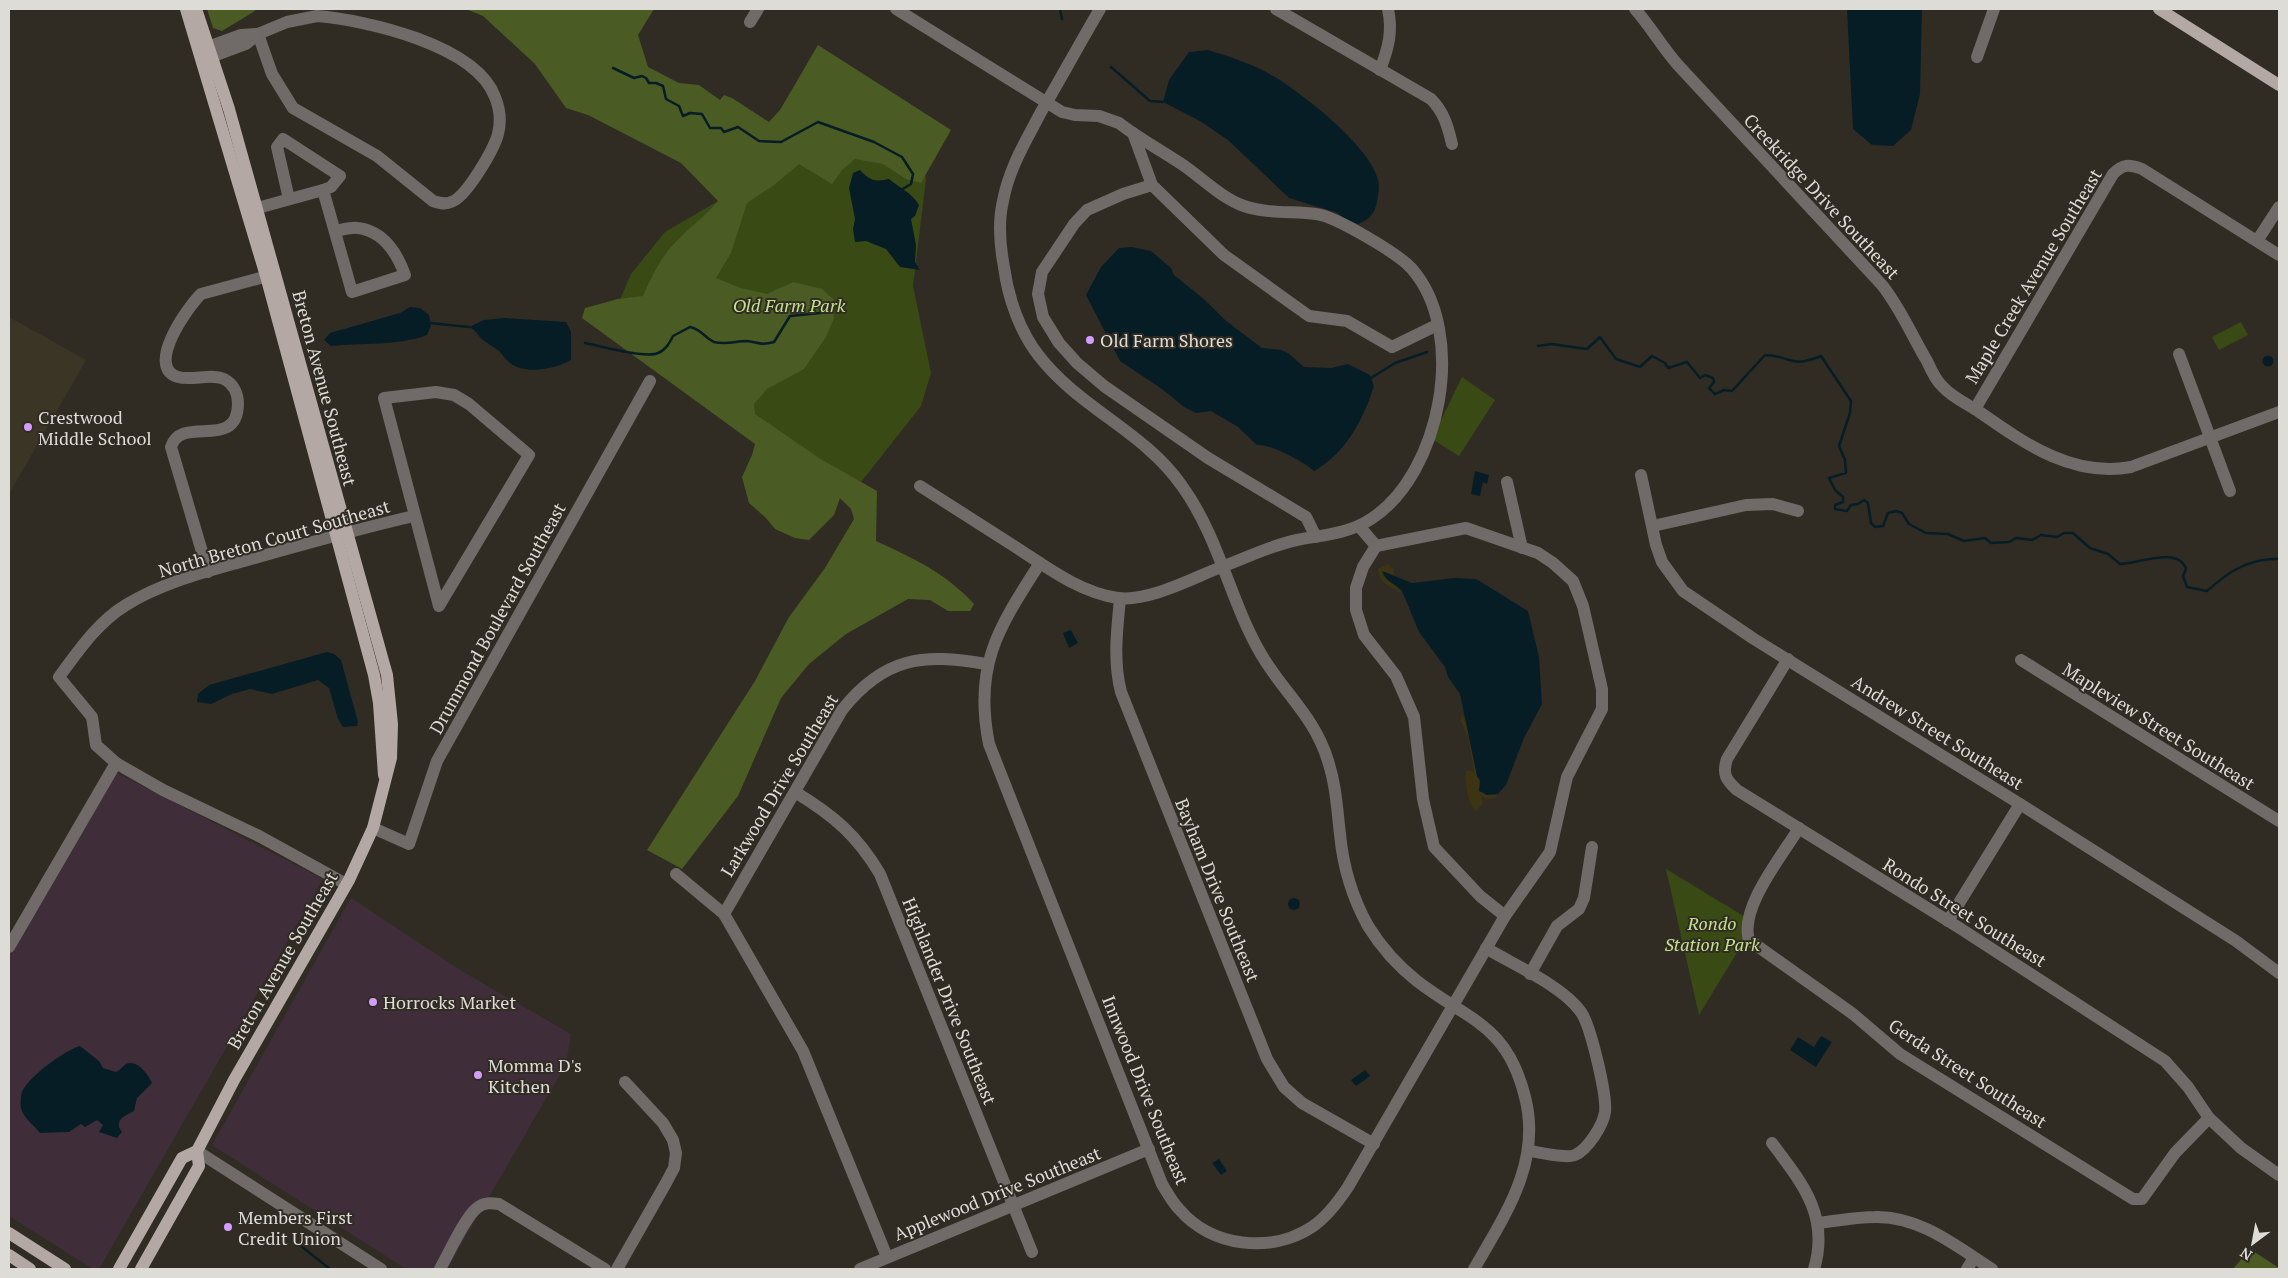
<svg xmlns="http://www.w3.org/2000/svg" width="2288" height="1278" font-family="'PT Serif',serif">
  <style>
    .commercial { fill: #3f2e39 }
    .built { fill: #3a3525 }
    .green { fill: #3a4a15 }
    .forest { fill: #4a5c24 }
    .sand { fill: #3c3413 }
    .water { fill: #071d26 }
    .lines { fill: none; stroke-linecap: round; stroke-linejoin: round }
    .stream { stroke: #071d26; stroke-width: 2.5 }
    .minor { stroke: #706a69; stroke-width: 12 }
    .major { stroke: #b4a8a5; stroke-width: 12 }
    .poi-dot { fill: #d29dfd; stroke: #302c23; stroke-width: 2 }
    .labels { text-anchor: middle; dominant-baseline: central; stroke-width: 4; stroke-linejoin: round; paint-order: stroke }
    .street-label { font-size: 18px; fill: #dedcd6; stroke: #302c23 }
    .park-label { font-size: 18px; font-style: italic; fill: #c4e18d; stroke: #302c23 }
    .poi-label { font-size: 18px; fill: #dedcd6; stroke: #302c23; text-anchor: start }
  </style>
  <rect width="100%" height="100%" fill="#302c23"/>
  <!-- commercial -->
  <g class="commercial">
    <path d="M117,773L323,879L99,1269H93L9,1216V947Z"/>
    <path d="M351,898L465,973L571,1034L566,1064L447,1269H406L212,1145Z"/>
  </g>
  <!-- built -->
  <path class="built" d="M9,317L86,360L9,494Z"/>
  <!-- green -->
  <g class="green">
    <path d="M840,94L916,141L926,179L913,286L931,373L921,406L861,482L751,430L607,330L631,274L665,232L768,172Z"/>
    <path d="M2241,322L2248,335L2219,350L2212,337Z"/>
    <path d="M1462,377L1495,400L1459,456L1432,439Z"/>
    <path d="M1666,869L1755,923L1699,1015Z"/>
  </g>
  <!-- forest -->
  <g class="forest">
    <path d="M207,9H254L255,11L222,31L213,28Z"/>
    <path d="M466,9H654L638,35L648,67L679,83L699,85L720,100L724,95L732,98L769,122L780,110L818,45L951,130L921,183L906,179L883,164L855,159L842,170L832,184L799,164L774,185L747,203L731,253L716,278L741,288L767,294L793,282L822,289L833,299L834,318L826,337L804,369L767,389L754,404L755,414L819,458L877,491L876,541C913,558 946,573 974,604L970,611H948L930,600L908,599L846,634L809,664L781,698L738,796L682,869L647,850L755,681L789,617L825,568L854,519L851,509L840,498L834,515L809,540L795,538L775,529L765,517L749,503L742,477L752,455L755,444L582,318L585,308L618,299L643,296C651,278 660,259 673,245C687,229 705,217 718,201L681,163L588,115L566,108L535,64L483,16Z"/>
    <path d="M2250,1249L2279,1268V1269H2233Z"/>
  </g>
  <!-- sand -->
  <g class="sand">
    <path d="M1388,564L1394,570L1393,575L1384,571L1403,595C1397,587 1379,587 1378,569Z"/>
    <path d="M1463,715L1470,734L1477,776L1485,795H1497L1495,798L1488,799L1481,796L1483,803L1476,812C1467,801 1466,787 1465,772L1469,770L1474,773V770L1468,737L1460,719Z"/>
  </g>
  <!-- water -->
  <g class="water">
    <path d="M1847,9H1922L1920,94L1911,130L1893,146L1872,145L1853,129Z"/>
    <path d="M1208,50C1231,57 1253,64 1275,77C1303,94 1371,147 1378,180C1380,187 1378,195 1377,202C1374,215 1370,219 1358,224L1344,219L1338,213L1289,198L1228,140L1200,121L1163,102L1169,80L1189,52Z"/>
    <path d="M860,170C870,181 876,182 889,179C900,188 912,193 919,205L915,216L911,219L916,245L915,262L920,270L900,267L886,249L866,241L855,242L853,229L855,219L849,188L853,173Z"/>
    <path d="M1131,247L1151,251L1171,268L1174,275L1205,300L1225,320L1262,348L1281,350L1288,353L1304,367L1331,368L1348,364L1370,375L1374,386C1363,420 1346,453 1314,471C1303,461 1271,444 1257,445L1238,427L1211,411L1196,413L1184,407L1162,389L1120,361L1086,295L1101,267L1119,248Z"/>
    <path d="M410,307L420,308L429,315L431,326L427,335C399,346 361,343 331,346L324,340L330,333L400,313Z"/>
    <path d="M505,318L566,322L571,332V360C556,369 525,375 510,363C506,360 503,355 499,351C494,347 488,344 483,340C477,335 476,330 469,327L484,320Z"/>
    <circle cx="2268" cy="361" r="5.5"/>
    <path d="M1475,471L1489,475L1487,484L1483,482L1480,496L1471,494Z"/>
    <path d="M1382,571L1412,583L1454,578L1476,579L1528,611L1539,657L1542,704L1524,738L1506,785L1498,794L1487,795L1479,791L1480,780L1477,776L1460,694L1448,677L1445,667L1419,632L1402,591C1395,583 1386,583 1382,571Z"/>
    <path d="M1071,630L1078,643L1069,648L1063,633Z"/>
    <path d="M327,652L334,654L341,660L358,722L357,726L343,727L338,719L329,688L318,680L272,694L250,689L232,694L211,704L197,702L198,694L209,685Z"/>
    <circle cx="1294" cy="904" r="6"/>
    <path d="M1821,1036L1832,1042L1816,1067L1790,1050L1798,1037L1814,1047Z"/>
    <path d="M80,1046L99,1061L103,1068L116,1072C120,1070 123,1066 126,1064C137,1059 148,1074 152,1083L137,1098L134,1111C125,1116 113,1120 122,1132L117,1138L99,1132L103,1125L97,1120L85,1127L81,1124L69,1132L40,1133C34,1125 23,1118 21,1108C20,1104 21,1095 22,1092C28,1077 65,1050 80,1046Z"/>
    <path d="M1365,1070L1370,1076L1356,1086L1351,1080Z"/>
    <path d="M1219,1159L1227,1171L1221,1175L1212,1163Z"/>
  </g>
  <g class="lines">
    <!-- stream -->
    <g class="stream">
      <path d="M1060,9L1062,19"/>
      <path d="M1111,67L1150,101L1163,102"/>
      <path d="M613,68L634,78L642,76L646,78L649,83H656L663,86L666,99L679,106L683,116L690,113L702,114L710,128H721L724,132L738,127L759,141L781,142L818,122L874,142L902,157L913,174L911,184L901,190"/>
      <path d="M430,323L469,327"/>
      <path d="M585,343C601,346 645,359 658,353C666,350 670,342 673,336L690,327C701,329 705,338 714,342C726,345 737,341 746,341C758,342 760,346 774,342L790,316L830,312"/>
      <path d="M1538,346L1551,344L1587,349L1600,337L1616,359L1640,367L1652,356L1665,363L1668,368L1687,362L1700,378L1705,375L1713,378L1714,382L1709,388L1715,394L1724,390L1732,391L1765,355C1793,356 1789,369 1821,356L1851,401L1850,413L1839,446L1845,460L1846,473L1829,478L1835,490L1843,497V502L1835,505V509L1847,511L1851,505L1858,504L1864,500L1868,503L1871,523L1875,527L1883,526L1888,513L1896,511L1902,513L1909,524L1926,533L1948,534L1964,541L1985,538L1991,543L2009,542L2016,538L2032,540L2041,535L2057,537L2064,533H2073L2090,548L2108,554L2120,564C2136,564 2179,546 2186,569L2183,576L2187,587L2207,591C2228,572 2249,558 2279,559"/>
      <path d="M1371,378L1395,363L1427,352"/>
      <path d="M297,1243L330,1269"/>
    </g>
    <!-- minor -->
    <g class="minor">
      <path d="M896,9L1062,112L1075,115L1099,116L1119,123C1138,138 1159,149 1180,163C1200,176 1221,198 1244,206C1267,214 1293,211 1316,214C1335,216 1399,254 1412,269C1468,333 1441,474 1371,519C1348,534 1323,535 1297,540C1272,545 1248,557 1224,566C1194,577 1150,602 1118,598C1080,593 1045,566 1014,546C983,526 951,506 920,486"/>
      <path d="M1100,9C1080,43 1061,78 1041,112C1026,141 1009,168 1003,201C998,222 1000,246 1004,267C1008,298 1020,332 1039,356C1079,408 1145,432 1182,486C1219,537 1230,601 1261,654C1283,692 1315,717 1328,761C1336,785 1337,809 1340,834C1343,867 1352,897 1368,926C1381,947 1398,966 1417,981C1469,1021 1507,1024 1525,1097C1542,1162 1505,1215 1474,1269"/>
      <path d="M1276,9L1431,99C1444,112 1448,127 1452,144"/>
      <path d="M1635,9C1651,27 1662,47 1678,65L1882,285C1901,309 1912,336 1927,361C1931,370 1936,381 1943,387C1952,397 1967,404 1978,411C2024,443 2072,478 2131,467L2279,412"/>
      <path d="M317,16C366,20 476,45 495,97C500,109 501,122 498,134C494,149 466,198 451,202C445,205 439,203 433,201L377,156L293,108L272,74L258,34L287,22Z"/>
      <path d="M750,22L758,9"/>
      <path d="M200,50L241,35L258,34L246,44L203,60"/>
      <path d="M1977,57L1994,9"/>
      <path d="M1380,70C1388,49 1393,32 1388,9"/>
      <path d="M1133,133L1152,185L1224,255L1309,316L1347,321L1392,347L1437,325"/>
      <path d="M1152,185L1123,194L1087,210L1074,224L1042,272L1038,294L1043,317L1059,343L1077,363L1104,386L1208,458L1306,517L1316,537"/>
      <path d="M323,190L352,292L405,275C397,253 384,231 358,228C351,227 342,230 335,231"/>
      <path d="M247,211L323,190L331,187L340,176L283,139L277,147L289,199"/>
      <path d="M2257,241L2279,207"/>
      <path d="M2179,354L2230,491"/>
      <path d="M436,392L454,395L469,404L529,455L439,606L384,398Z"/>
      <path d="M1975,409L2113,174C2123,164 2129,164 2142,169L2279,255"/>
      <path d="M1641,475L1656,545L1662,562L1683,591L1754,639L2020,804L2236,941L2279,973"/>
      <path d="M1507,482L1522,548"/>
      <path d="M1359,526L1376,546"/>
      <path d="M1653,526L1746,505L1773,504L1798,511"/>
      <path d="M1376,546L1363,567L1356,588V610L1364,635L1396,676L1414,717L1423,799L1434,847L1480,896L1505,916"/>
      <path d="M1040,563C999,627 973,665 989,744L1162,1184C1167,1192 1172,1202 1179,1209C1211,1247 1271,1254 1312,1227C1327,1217 1338,1202 1348,1187L1505,916L1550,852L1567,777L1602,709V689L1583,606L1573,581L1553,563L1538,553L1466,528L1376,546"/>
      <path d="M208,572L171,447C181,414 237,452 238,404C238,394 234,384 224,379C210,373 193,381 178,377C145,367 187,308 201,294L275,274"/>
      <path d="M1120,599C1117,630 1113,661 1121,692L1267,1059L1284,1087L1302,1103L1374,1144"/>
      <path d="M1788,659L1727,759C1722,774 1726,780 1737,790L1958,927L2165,1061L2188,1087L2209,1118L2241,1148L2279,1175"/>
      <path d="M2021,660L2279,821"/>
      <path d="M795,792C833,815 857,835 880,874L1032,1252"/>
      <path d="M373,828L409,844L437,761L650,381"/>
      <path d="M1799,828C1782,856 1739,908 1749,940L1853,1014L1900,1054L2133,1199H2142L2175,1153L2209,1118"/>
      <path d="M676,874L724,914L803,1051L887,1257"/>
      <path d="M346,884L259,836L163,790L116,763L96,745L92,717L59,677C79,650 98,622 126,605C161,583 205,572 244,561C301,545 357,529 414,516"/>
      <path d="M724,914L842,710C884,657 923,653 986,664"/>
      <path d="M1948,921L2020,804"/>
      <path d="M9,947L116,763"/>
      <path d="M1486,948C1514,965 1563,986 1581,1012C1591,1027 1607,1095 1605,1112C1603,1126 1587,1150 1575,1155C1567,1159 1539,1152 1529,1151"/>
      <path d="M1530,974L1557,926L1579,909L1584,898L1592,847"/>
      <path d="M1772,1143C1802,1183 1830,1216 1814,1269"/>
      <path d="M197,1151L381,1269"/>
      <path d="M1818,1223C1837,1221 1856,1217 1875,1217C1920,1216 1956,1246 1992,1269"/>
      <path d="M440,1269C448,1255 465,1217 477,1208C484,1202 491,1203 499,1204L605,1269"/>
      <path d="M617,1269L666,1183L674,1168L676,1153L673,1140L663,1123L625,1082"/>
      <path d="M860,1269L1149,1149"/>
      <path d="M1967,1269L1974,1258"/>
    </g>
    <!-- major -->
    <g class="major">
      <path d="M186,9L266,276L374,675L379,703L384,775"/>
      <path d="M2159,9L2279,85"/>
      <path d="M9,1233L65,1269"/>
      <path d="M9,1255L30,1269"/>
      <path d="M119,1269L182,1158L197,1151L234,1080L349,880L373,828L391,758L392,724L387,675L229,109L196,9"/>
      <path d="M141,1269L199,1166L197,1151"/>
    </g>
  </g>
  <!-- markers -->
  <g class="poi-dot">
    <circle cx="1090" cy="340" r="5"/>
    <circle cx="28" cy="427" r="5"/>
    <circle cx="373" cy="1002" r="5"/>
    <circle cx="478" cy="1075" r="5"/>
    <circle cx="228" cy="1227" r="5"/>
  </g>
  <g class="labels">
    <!-- street labels -->
    <g class="street-label">
      <text transform="translate(1822 196) rotate(47)">Creekridge Drive Southeast</text>
      <text transform="translate(2033 276) rotate(-59)">Maple Creek Avenue Southeast</text>
      <text transform="translate(325 388) rotate(75)">Breton Avenue Southeast</text>
      <text transform="translate(274 538) rotate(-16)">North Breton Court Southeast</text>
      <text transform="translate(497 618) rotate(-61)">Drummond Boulevard Southeast</text>
      <text transform="translate(2159 726) rotate(32)">Mapleview Street Southeast</text>
      <text transform="translate(1938 732) rotate(32)">Andrew Street Southeast</text>
      <text transform="translate(779 785) rotate(-59)">Larkwood Drive Southeast</text>
      <text transform="translate(1218 890) rotate(68)">Bayham Drive Southeast</text>
      <text transform="translate(1965 912) rotate(32)">Rondo Street Southeast</text>
      <text transform="translate(282 960) rotate(-60)">Breton Avenue Southeast</text>
      <text transform="translate(950 1001) rotate(68)">Highlander Drive Southeast</text>
      <text transform="translate(1968 1073) rotate(33)">Gerda Street Southeast</text>
      <text transform="translate(1146 1090) rotate(68)">Innwood Drive Southeast</text>
      <text transform="translate(997 1193) rotate(-22)">Applewood Drive Southeast</text>
    </g>
    <!-- park labels -->
    <g class="park-label">
      <text x="789" y="305">Old Farm Park</text>
      <text x="1712" y="923">Rondo<tspan x="1712" dy="21">Station Park</tspan></text>
    </g>
    <!-- poi labels -->
    <g class="poi-label">
      <text x="1100" y="340">Old Farm Shores</text>
      <text x="38" y="417">Crestwood<tspan x="38" dy="21">Middle School</tspan></text>
      <text x="383" y="1002">Horrocks Market</text>
      <text x="488" y="1065">Momma D's<tspan x="488" dy="21">Kitchen</tspan></text>
      <text x="238" y="1217">Members First<tspan x="238" dy="21">Credit Union</tspan></text>
    </g>
  </g>
  <!-- border -->
  <rect width="2288" height="1278" fill="none" stroke="#dedcd6" stroke-width="20"/>
  <!-- north arrow -->
  <g transform="translate(2253 1243) rotate(212)" stroke="#302c23" stroke-width="4" paint-order="stroke">
  <path d="M0-4L9 19L0 12L-9 19Z" fill="#dedcd6"/>
  <text y="-8" font-size="14" font-weight="bold" text-anchor="middle" fill="#dedcd6">N</text>
  </g>
</svg>
